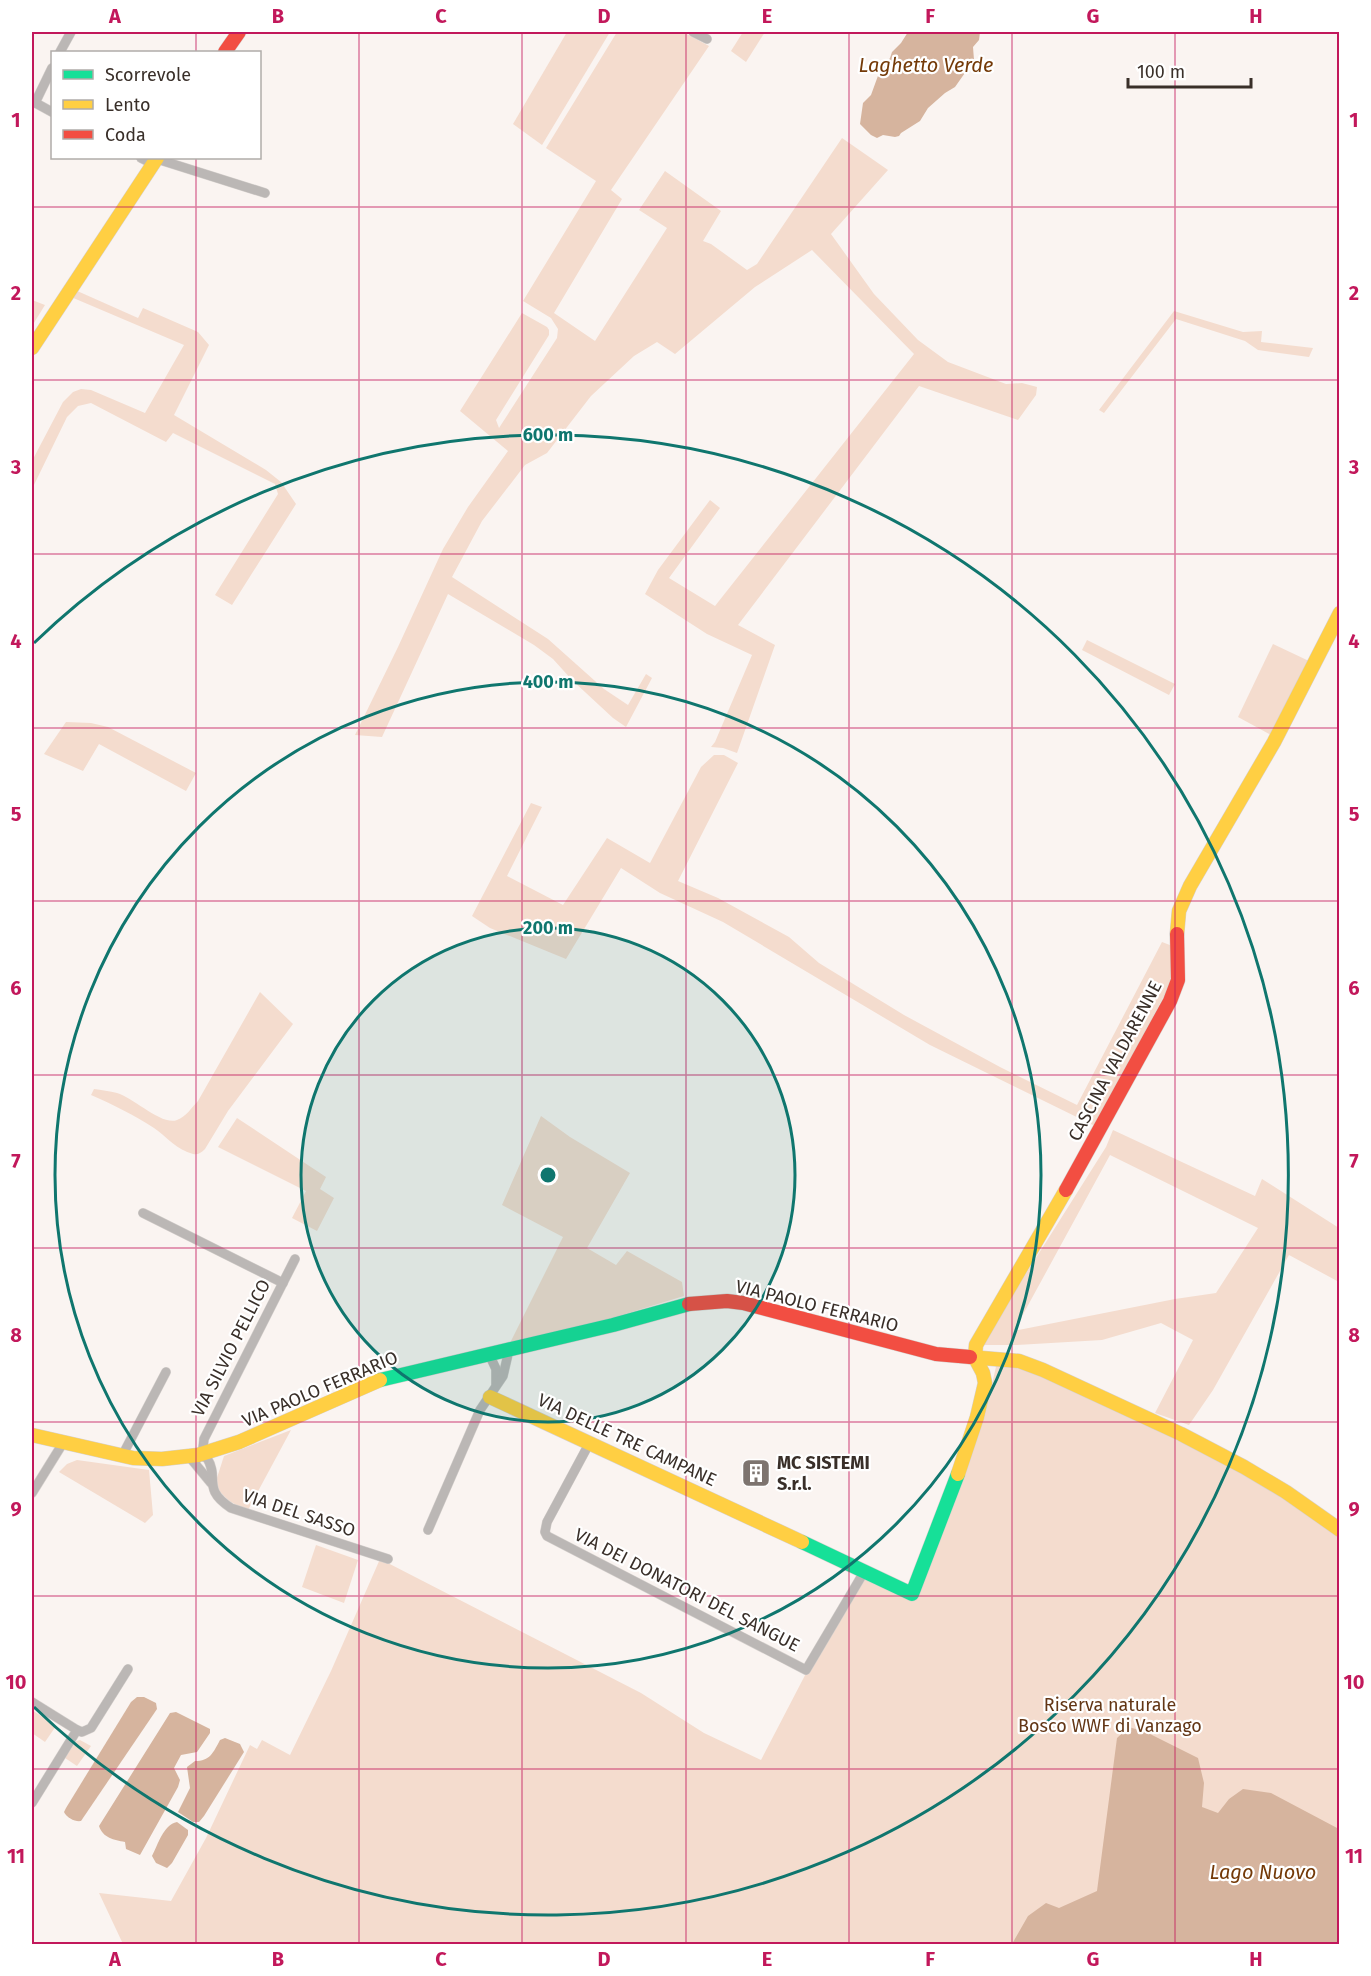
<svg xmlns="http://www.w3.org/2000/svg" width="1371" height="1976" font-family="'Fira Sans',sans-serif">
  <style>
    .green { fill: #f4dcce; fill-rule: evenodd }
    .water { fill: #d6b49e }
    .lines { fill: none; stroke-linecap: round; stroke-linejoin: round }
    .street-casing { stroke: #d6d1ce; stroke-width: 10 }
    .fast-casing { stroke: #d6d1ce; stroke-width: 15 }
    .slow-casing { stroke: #d6d1ce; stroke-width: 15 }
    .jam-casing { stroke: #d6d1ce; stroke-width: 15 }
    .street { stroke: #bbb7b5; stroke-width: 9 }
    .fast { stroke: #16e098; stroke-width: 14 }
    .slow { stroke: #ffcf43; stroke-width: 14 }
    .jam { stroke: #f24e42; stroke-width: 14 }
    .grid { fill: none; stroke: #c2185b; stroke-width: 1.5; stroke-opacity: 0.55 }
    .ring { fill: none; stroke: #0f766e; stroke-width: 3 }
    .labels { text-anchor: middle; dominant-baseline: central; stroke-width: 4.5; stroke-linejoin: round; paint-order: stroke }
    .street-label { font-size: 18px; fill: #392f29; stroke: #fff }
    .poi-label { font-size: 18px; font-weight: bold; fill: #392f29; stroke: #fff; text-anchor: start }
    .park-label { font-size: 18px; fill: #633615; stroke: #fff }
    .water-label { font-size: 20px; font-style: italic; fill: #743a08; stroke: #fff }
    .centre { fill: #0f766e; stroke: #fff; stroke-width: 3 }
    .ring-label { font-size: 18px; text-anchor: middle; font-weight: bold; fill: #0f766e; stroke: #fff; stroke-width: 4.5; stroke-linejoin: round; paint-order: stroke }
    .neatline { fill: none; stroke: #c2185b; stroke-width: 2 }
    .grid-label { font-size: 20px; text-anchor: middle; font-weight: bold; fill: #c2185b }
  </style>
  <rect width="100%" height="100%" fill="#faf4f1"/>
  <!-- green -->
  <g class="green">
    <path d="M567,32H610L542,145L513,124Z"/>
    <path d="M617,32H683L709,46L611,190L622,199L554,313L595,341L667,228L639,210L665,171L721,211L703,241L711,244L747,270L757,264L842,138L888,170L831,234L874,294L918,340L948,362L1006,384L1022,383L1037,387L1036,395L1018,420L919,386L738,625L775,645L737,753L723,748L711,747L715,742L752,655L707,634L645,594L658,570L710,500L720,508L669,578L715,606L914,354L812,250L755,287L675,354L657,342L634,356L591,396L547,453L525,465L482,521L452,577L548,639L604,689L628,705L646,674L652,678L626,727L613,718L572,680L553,659L534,645L448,594L382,737L355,735L398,647L443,549L468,507L508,451L460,411L522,313L547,327L549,330V335L496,420L499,428L557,338L558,329L551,318L523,301L596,181L546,148Z"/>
    <path d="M743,32H765L746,62L731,51Z"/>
    <path d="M75,290L138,318L143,308L198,332L209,345L174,415L266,470L281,482L296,504L232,605L215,595L278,494L275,484L173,433L166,442L91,403L78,406L67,417L32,489V461L63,402L73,392L81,389L91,390L145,413L184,345L71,297Z"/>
    <path d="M32,300L45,305L32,326Z"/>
    <path d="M1174,311L1243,332L1262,331L1261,342L1313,348L1309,357L1258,350L1245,341L1176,319L1104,413L1099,410Z"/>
    <path d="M1087,640L1175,684L1169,695L1082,650Z"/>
    <path d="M1273,644L1309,661L1271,735L1238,717Z"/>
    <path d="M66,722L91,723L108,727L196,773L186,791L99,744L83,771L44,754Z"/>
    <path d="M714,755H724L738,763L678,881L718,898L789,937L819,963L904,1015L1000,1067L1077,1105L1162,942L1175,947L1173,979L1095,1126L930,1045L723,922L660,893L621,868L566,959L490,928L472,916L531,803L542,807L507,876L563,905L607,838L650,863L701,767Z"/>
    <path d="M260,992L293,1024L228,1111L205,1149C201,1153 198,1155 193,1154C177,1150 167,1137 154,1128C134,1115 114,1105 91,1095L94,1089C101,1090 110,1091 117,1093C134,1098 162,1126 177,1120C186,1117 192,1107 198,1101Z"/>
    <path d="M541,1116L570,1137L630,1173L587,1248L616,1265L627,1251L682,1282L684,1296L599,1322L510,1343L563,1237L502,1205Z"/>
    <path d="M237,1118L326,1177L320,1189L334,1198L317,1231L292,1218L306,1191L218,1147Z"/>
    <path d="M1113,1130L1255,1196L1262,1179L1339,1228V1282L1289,1255L1213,1390L1189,1425L1155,1413L1193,1340L1161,1323L1102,1340L1017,1345H981L1106,1147ZM1110,1155L1258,1228L1216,1293L1175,1299L1014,1331Z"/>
    <path d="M998,1358L1183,1435L1339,1529V1944H123L99,1893L171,1901L206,1838L250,1745L257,1749L262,1740L290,1755L331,1671L380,1559L641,1693L704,1733L761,1760L815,1656L864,1573L913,1598L959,1491L985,1415Z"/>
    <path d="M291,1430L248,1510C232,1504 224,1499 215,1484L224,1456Z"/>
    <path d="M77,1460L149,1470L153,1515L145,1523L59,1472L67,1464Z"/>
    <path d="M316,1545L358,1560L344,1603L302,1587Z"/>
    <path d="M32,1710L56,1726L45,1742L32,1733Z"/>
    <path d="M80,1740L91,1746L77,1766L65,1758L76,1741Z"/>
  </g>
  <!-- water -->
  <g class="water">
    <path d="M908,32H980L979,40L973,47L974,60L955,87L945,93L928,108L920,121L901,133L899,136L895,137L883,135L877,138L871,135L860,124L863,103L871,95L879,73L890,58L892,52L901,43Z"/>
    <path d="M137,1697H144L156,1703L157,1709L81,1821C75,1822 67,1818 64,1812L66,1808L131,1702Z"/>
    <path d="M176,1712L210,1729V1733L197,1752L181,1755L174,1768L180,1780L178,1787L140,1855L126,1849L125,1842C114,1840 103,1838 99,1826L170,1713Z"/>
    <path d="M1129,1727L1148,1733L1198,1758L1204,1783L1202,1807L1218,1813L1229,1799L1243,1789L1271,1793L1339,1829V1944H1012L1028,1916L1046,1903L1059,1908L1097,1891L1117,1738Z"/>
    <path d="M225,1738L240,1744L244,1752L204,1816L199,1822H193L178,1812L190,1788L187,1767L195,1761C210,1761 213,1753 220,1740Z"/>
    <path d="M177,1822L188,1830V1835L172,1863L167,1868L156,1863L152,1856C158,1845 163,1825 177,1822Z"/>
  </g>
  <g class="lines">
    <!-- street casing -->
    <g class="street-casing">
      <g id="street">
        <path d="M693,32L707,39"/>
        <path d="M60,52L71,32"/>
        <path d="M32,101L52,112"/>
        <path d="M35,103L52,68"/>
        <path d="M141,158L153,164"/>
        <path d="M157,159L265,193"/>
        <path d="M143,1213L283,1283"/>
        <path d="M489,1354L496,1369V1384"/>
        <path d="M590,1442L547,1522L545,1532L547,1536L806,1670L864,1572"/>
        <path d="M205,1453L203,1448L204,1439L295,1259"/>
        <path d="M122,1456L166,1372"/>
        <path d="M192,1460L211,1483"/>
        <path d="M195,1463L198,1455L207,1458C220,1479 201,1488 231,1508L388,1559"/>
        <path d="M32,1493L63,1443"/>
        <path d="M428,1530L480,1410L503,1376L509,1350"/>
        <path d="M32,1702L77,1730L82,1732L91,1728L128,1669"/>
        <path d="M32,1803L77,1730"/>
      </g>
    </g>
    <!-- fast casing -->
    <g class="fast-casing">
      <g id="fast">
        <path d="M380,1380L613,1325L689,1304"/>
        <path d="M802,1542L912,1594L958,1474"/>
      </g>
    </g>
    <!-- slow casing -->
    <g class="slow-casing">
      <g id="slow">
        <path d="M32,348L157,158"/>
        <path d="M1177,934L1179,911L1190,886L1274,742L1340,613"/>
        <path d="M970,1357L1019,1361L1043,1370L1181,1434L1244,1467L1286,1492L1340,1530"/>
        <path d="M490,1397L802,1542"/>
        <path d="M32,1435L133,1458L162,1459L198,1455L239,1442L380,1380"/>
        <path d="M958,1474L977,1417L985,1383L983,1373L975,1358L976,1345L1066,1190"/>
      </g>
    </g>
    <!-- jam casing -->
    <g class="jam-casing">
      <g id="jam">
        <path d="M225,52L239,32"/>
        <path d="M1066,1190L1170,1001L1178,980L1177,934"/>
        <path d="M689,1304L727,1301L743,1303L936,1354L970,1357"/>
      </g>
    </g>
    <!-- street -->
    <use href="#street" class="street"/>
    <!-- fast -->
    <use href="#fast" class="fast"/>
    <!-- slow -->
    <use href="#slow" class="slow"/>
    <!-- jam -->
    <use href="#jam" class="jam"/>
  </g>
  <!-- grid -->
  <path class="grid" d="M196,32V52M359,32V1944M522,32V1944M686,32V1944M849,32V1944M1012,32V1944M1175,32V1944M196,158V1944M32,207H1340M32,380H1340M32,554H1340M32,728H1340M32,901H1340M32,1075H1340M32,1248H1340M32,1422H1340M32,1596H1340M32,1769H1340"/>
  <!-- distance rings -->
  <circle cx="548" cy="1175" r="247" fill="#0f766e" fill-opacity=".12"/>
  <g class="ring">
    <circle cx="548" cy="1175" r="247"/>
    <circle cx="548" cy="1175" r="493"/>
    <path d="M34 643A740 740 0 1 1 34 1707"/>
  </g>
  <!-- icons -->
  <defs>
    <g id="building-square" transform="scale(1.5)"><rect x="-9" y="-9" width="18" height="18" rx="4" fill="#7d746f" stroke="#fff"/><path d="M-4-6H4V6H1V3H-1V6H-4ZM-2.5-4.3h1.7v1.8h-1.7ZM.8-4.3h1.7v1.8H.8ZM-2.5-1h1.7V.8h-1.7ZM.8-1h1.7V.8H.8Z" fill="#fff"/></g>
  </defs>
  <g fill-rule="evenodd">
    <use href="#building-square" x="756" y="1473"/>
  </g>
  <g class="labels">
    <!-- street labels -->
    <g class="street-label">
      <text transform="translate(1115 1061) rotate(-62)">CASCINA VALDARENNE</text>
      <text transform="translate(817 1306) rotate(14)">VIA PAOLO FERRARIO</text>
      <text transform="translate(231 1348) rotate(-63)">VIA SILVIO PELLICO</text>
      <text transform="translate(320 1389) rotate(-23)">VIA PAOLO FERRARIO</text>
      <text transform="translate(627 1440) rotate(25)">VIA DELLE TRE CAMPANE</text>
      <text transform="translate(299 1513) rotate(18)">VIA DEL SASSO</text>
      <text transform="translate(687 1590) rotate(27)">VIA DEI DONATORI DEL SANGUE</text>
    </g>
    <!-- poi labels -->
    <g class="poi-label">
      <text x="777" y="1463">MC SISTEMI<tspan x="777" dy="21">S.r.l.</tspan></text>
    </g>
    <!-- park labels -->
    <g class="park-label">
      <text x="1110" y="1705">Riserva naturale<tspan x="1110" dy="21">Bosco WWF di Vanzago</tspan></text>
    </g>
    <!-- water labels -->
    <g class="water-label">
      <text x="926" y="65">Laghetto Verde</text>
      <text x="1263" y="1872">Lago Nuovo</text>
    </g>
  </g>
  <circle cx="548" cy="1175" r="9" class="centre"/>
  <g class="ring-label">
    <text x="548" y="441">600 m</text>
    <text x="548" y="688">400 m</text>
    <text x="548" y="934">200 m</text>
  </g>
  <!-- border -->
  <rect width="1371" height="1976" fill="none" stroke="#ffffff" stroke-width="66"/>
  <!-- legend -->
  <rect x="51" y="51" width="210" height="108" fill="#ffffff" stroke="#b0aca9" stroke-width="1.5"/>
  <rect x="63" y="70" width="30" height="9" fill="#16e098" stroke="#b0aca9" stroke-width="1.5"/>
  <text x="105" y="81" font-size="18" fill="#392f29">Scorrevole</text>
  <rect x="63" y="100" width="30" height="9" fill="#ffcf43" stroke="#b0aca9" stroke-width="1.5"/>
  <text x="105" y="111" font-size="18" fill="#392f29">Lento</text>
  <rect x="63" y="130" width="30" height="9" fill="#f24e42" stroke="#b0aca9" stroke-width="1.5"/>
  <text x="105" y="141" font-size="18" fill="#392f29">Coda</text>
  <!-- scale -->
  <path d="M1128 78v9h123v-9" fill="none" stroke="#392f29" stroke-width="3"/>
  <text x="1137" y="78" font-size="18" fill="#392f29" stroke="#ffffff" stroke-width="4.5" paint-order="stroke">100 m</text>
  <rect x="33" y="33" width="1305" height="1910" class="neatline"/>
  <g class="grid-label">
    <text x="115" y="23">A</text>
    <text x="278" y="23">B</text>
    <text x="441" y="23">C</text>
    <text x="604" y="23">D</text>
    <text x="767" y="23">E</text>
    <text x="930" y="23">F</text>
    <text x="1093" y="23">G</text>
    <text x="1256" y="23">H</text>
    <text x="16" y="127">1</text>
    <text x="1354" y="127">1</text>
    <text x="16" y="300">2</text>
    <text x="1354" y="300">2</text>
    <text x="16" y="474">3</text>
    <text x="1354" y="474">3</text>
    <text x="16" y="648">4</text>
    <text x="1354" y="648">4</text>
    <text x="16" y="821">5</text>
    <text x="1354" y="821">5</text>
    <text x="16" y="995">6</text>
    <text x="1354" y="995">6</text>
    <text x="16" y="1168">7</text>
    <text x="1354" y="1168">7</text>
    <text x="16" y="1342">8</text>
    <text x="1354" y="1342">8</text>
    <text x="16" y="1516">9</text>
    <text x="1354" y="1516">9</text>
    <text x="16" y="1689">10</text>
    <text x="1354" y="1689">10</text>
    <text x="16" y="1863">11</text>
    <text x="1354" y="1863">11</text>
    <text x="115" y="1966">A</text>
    <text x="278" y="1966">B</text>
    <text x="441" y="1966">C</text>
    <text x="604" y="1966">D</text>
    <text x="767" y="1966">E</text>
    <text x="930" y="1966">F</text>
    <text x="1093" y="1966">G</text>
    <text x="1256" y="1966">H</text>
  </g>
</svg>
